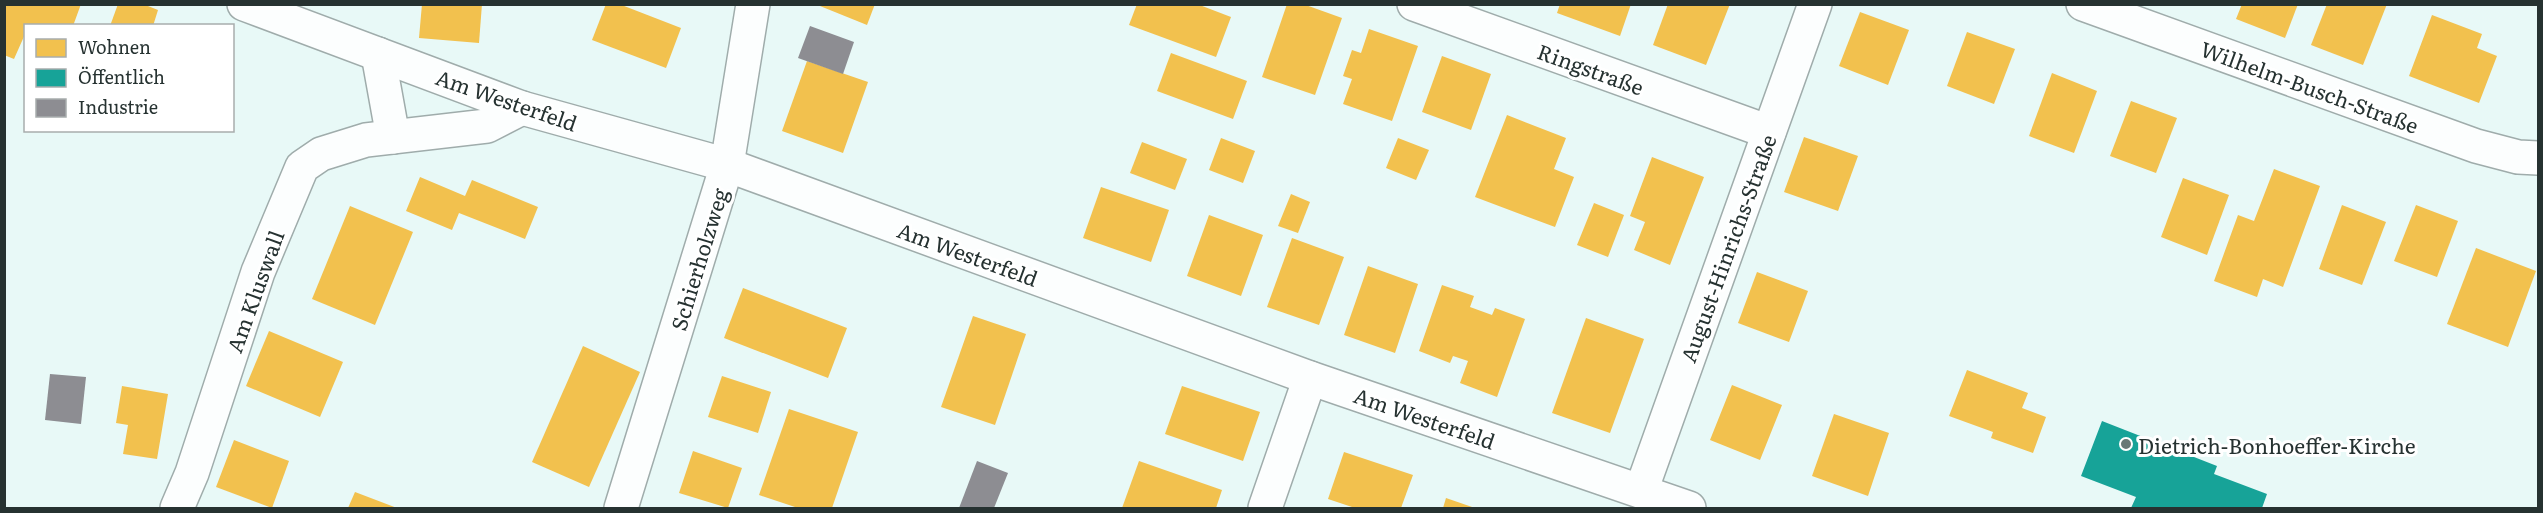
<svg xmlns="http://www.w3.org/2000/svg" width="2543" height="513" font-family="Literata,serif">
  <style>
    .homes { fill: #f2c14e }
    .public { fill: #17a398 }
    .industry { fill: #8d8d92 }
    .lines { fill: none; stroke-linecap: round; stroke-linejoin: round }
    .minor-casing { stroke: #9facab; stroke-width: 36 }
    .minor { stroke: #fcfefe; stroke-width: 33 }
    .poi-dot { fill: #6a7876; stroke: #fff; stroke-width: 2 }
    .labels { text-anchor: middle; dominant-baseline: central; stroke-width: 6; stroke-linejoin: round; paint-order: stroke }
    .street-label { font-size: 21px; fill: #263231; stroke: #fff }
    .poi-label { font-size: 21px; fill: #263231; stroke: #fff; text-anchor: start }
  </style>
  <rect width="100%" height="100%" fill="#e8f9f7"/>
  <!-- homes -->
  <g class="homes">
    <path d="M4,4H81L73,26H26V32L14,59L4,55Z"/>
    <path d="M118,4H143L158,10L153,26H110Z"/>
    <path d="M422,4H482L479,43L419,38Z"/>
    <path d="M606,4H619L681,28L666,68L592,40Z"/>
    <path d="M815,4H875L867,25Z"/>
    <path d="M1137,4H1197L1231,17L1216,57L1129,25Z"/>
    <path d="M1287,4H1303L1342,18L1315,95L1262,77Z"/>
    <path d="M1560,4H1631L1620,36L1557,13Z"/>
    <path d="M1668,4H1730L1706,65L1653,45Z"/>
    <path d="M2242,4H2298L2285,38L2236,19Z"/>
    <path d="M2327,4H2387L2363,65L2311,45Z"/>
    <path d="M1860,12L1909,30L1888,85L1839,66Z"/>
    <path d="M2432,15L2482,34L2477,48L2497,56L2479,103L2409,76Z"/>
    <path d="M1369,29L1418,46L1392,121L1343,104L1352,79L1343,76L1352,50L1361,53Z"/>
    <path d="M1967,32L2015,49L1994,104L1947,86Z"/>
    <path d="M1171,53L1247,81L1233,119L1157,91Z"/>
    <path d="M1442,56L1491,74L1471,130L1422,112Z"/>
    <path d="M807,61L868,82L843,153L782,131Z"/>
    <path d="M2052,73L2097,91L2074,153L2029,136Z"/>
    <path d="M2131,101L2177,118L2156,173L2110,156Z"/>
    <path d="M1507,115L1566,138L1554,169L1574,177L1555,227L1475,197Z"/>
    <path d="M1804,137L1858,156L1838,211L1784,192Z"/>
    <path d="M1221,138L1255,151L1243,183L1209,170Z"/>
    <path d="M1398,138L1429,150L1416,180L1386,168Z"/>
    <path d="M1142,142L1187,159L1175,190L1130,173Z"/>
    <path d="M1652,157L1704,177L1670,265L1634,250L1645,222L1630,216Z"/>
    <path d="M2274,169L2320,186L2283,287L2263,279L2257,297L2214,281L2238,215L2254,221Z"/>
    <path d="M420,177L465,196L472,180L538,207L525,239L459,213L452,230L406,211Z"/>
    <path d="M2183,178L2229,195L2207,255L2161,237Z"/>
    <path d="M1101,187L1169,210L1151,262L1083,238Z"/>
    <path d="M1291,194L1310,202L1298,233L1278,226Z"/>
    <path d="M1594,203L1624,215L1608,257L1577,245Z"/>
    <path d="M2342,205L2386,222L2362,285L2319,269Z"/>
    <path d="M2416,205L2458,221L2437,277L2394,261Z"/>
    <path d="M350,206L413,232L375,325L312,299Z"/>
    <path d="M1209,215L1263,235L1241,296L1187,276Z"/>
    <path d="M1292,238L1344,257L1319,325L1267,307Z"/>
    <path d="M2476,248L2536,271L2508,347L2447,324Z"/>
    <path d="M1368,266L1418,284L1395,353L1344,335Z"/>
    <path d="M1757,272L1808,291L1789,342L1738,323Z"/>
    <path d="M1442,285L1474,296L1470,307L1492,315L1495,308L1525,319L1497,397L1460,383L1468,361L1453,356L1450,363L1419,351Z"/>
    <path d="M743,288L847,328L828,378L724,338Z"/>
    <path d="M973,316L1026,334L995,425L941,407Z"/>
    <path d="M1586,318L1644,339L1610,433L1552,413Z"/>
    <path d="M269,331L343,362L320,417L246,386Z"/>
    <path d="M583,346L640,372L589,487L532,462Z"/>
    <path d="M1967,370L2028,393L2022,408L2046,417L2033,453L1991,438L1993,432L1949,416Z"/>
    <path d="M722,376L771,392L758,433L708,417Z"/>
    <path d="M1732,385L1782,405L1760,460L1710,440Z"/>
    <path d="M122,386L168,394L157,459L123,454L128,425L116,423Z"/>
    <path d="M1182,386L1260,412L1243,461L1165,434Z"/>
    <path d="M789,409L858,432L832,508H798L759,495Z"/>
    <path d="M1834,414L1889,433L1868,496L1812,476Z"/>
    <path d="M234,440L289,461L272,508L216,487Z"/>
    <path d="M693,451L742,468L728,508L679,493Z"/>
    <path d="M1344,452L1413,475L1401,508H1355L1328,499Z"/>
    <path d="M1139,461L1222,490L1216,508H1122Z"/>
    <path d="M355,492L397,508H348Z"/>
    <path d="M1446,498L1475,508H1443Z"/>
  </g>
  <!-- public -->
  <path class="public" d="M2102,421L2217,466L2214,474L2267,494L2262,508H2131L2136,497L2081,476Z"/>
  <!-- industry -->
  <g class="industry">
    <path d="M810,26L854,42L843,74L798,58Z"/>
    <path d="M50,374L86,377L81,424L45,420Z"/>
    <path d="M977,461L1008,473L994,508H959Z"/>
  </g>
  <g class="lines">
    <!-- minor casing -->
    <g class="minor-casing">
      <g id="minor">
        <path d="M244,4L522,108L727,165L1310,378L1689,508"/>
        <path d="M1414,4L1769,132"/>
        <path d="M2083,4L2476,146L2518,157L2538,158"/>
        <path d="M378,54L393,137"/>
        <path d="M1641,491L1815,4"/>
        <path d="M177,508L192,473L258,272L302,167L321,154L366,140L487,126L522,108"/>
        <path d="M621,508L727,165L753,4"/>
        <path d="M1265,508L1310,378"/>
      </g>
    </g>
    <!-- minor -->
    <use href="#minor" class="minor"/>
  </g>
  <!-- markers -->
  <circle class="poi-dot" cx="2126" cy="444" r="6"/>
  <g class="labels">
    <!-- street labels -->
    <g class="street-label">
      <text transform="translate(1591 68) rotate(20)">Ringstraße</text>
      <text transform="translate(2310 86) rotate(20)">Wilhelm-Busch-Straße</text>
      <text transform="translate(507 99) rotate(19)">Am Westerfeld</text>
      <text transform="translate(1727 248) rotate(-70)">August-Hinrichs-Straße</text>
      <text transform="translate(968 253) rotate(20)">Am Westerfeld</text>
      <text transform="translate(698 259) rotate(-73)">Schierholzweg</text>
      <text transform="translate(254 291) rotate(-70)">Am Kluswall</text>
      <text transform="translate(1425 417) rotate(19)">Am Westerfeld</text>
    </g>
    <!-- poi labels -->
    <g class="poi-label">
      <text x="2138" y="444">Dietrich-Bonhoeffer-Kirche</text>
    </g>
  </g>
  <!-- border -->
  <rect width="2543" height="513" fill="none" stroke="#263231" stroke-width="12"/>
  <!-- legend -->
  <rect x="24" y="24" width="210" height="108" fill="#ffffff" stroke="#a8adad" stroke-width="1.5"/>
  <rect x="36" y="39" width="30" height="18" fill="#f2c14e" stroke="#a8adad" stroke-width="1.5"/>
  <text x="78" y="54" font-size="18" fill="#263231">Wohnen</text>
  <rect x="36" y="69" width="30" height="18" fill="#17a398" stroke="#a8adad" stroke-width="1.5"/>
  <text x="78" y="84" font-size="18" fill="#263231">Öffentlich</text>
  <rect x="36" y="99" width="30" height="18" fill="#8d8d92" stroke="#a8adad" stroke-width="1.5"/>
  <text x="78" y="114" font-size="18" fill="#263231">Industrie</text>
</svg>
